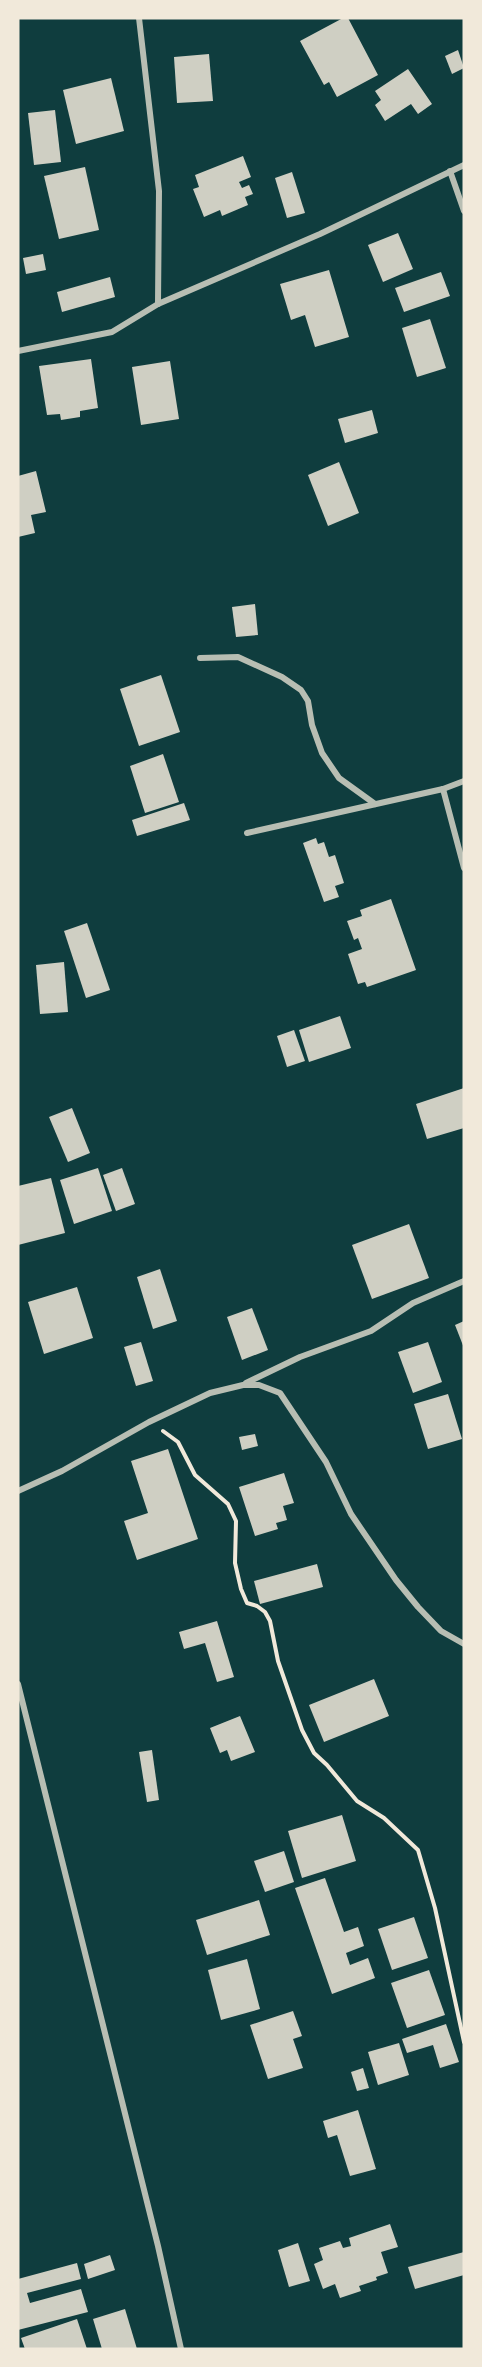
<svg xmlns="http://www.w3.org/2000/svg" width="482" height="2367" font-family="Karla,sans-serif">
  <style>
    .building { fill: #cfcfc3 }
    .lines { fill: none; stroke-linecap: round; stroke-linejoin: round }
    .path { stroke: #f1e9da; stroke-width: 4 }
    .minor { stroke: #b8beb3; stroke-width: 6 }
  </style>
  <rect width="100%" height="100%" fill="#0f3d3e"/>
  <!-- building -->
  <g class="building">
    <path d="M343,18H348L378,75L337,97L329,82L324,85L300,41Z"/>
    <path d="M458,50L464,68L452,74L445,56Z"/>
    <path d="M209,54L213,101L177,103L174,57Z"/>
    <path d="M408,69L432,104L418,114L411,104L385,121L375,105L381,100L375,91Z"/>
    <path d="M111,78L124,131L76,144L63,90Z"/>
    <path d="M55,110L61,162L34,165L28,113Z"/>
    <path d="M243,156L251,177L239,182L242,188L249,185L253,194L245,197L248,205L222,216L220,210L204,217L193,189L199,187L195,175Z"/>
    <path d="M85,167L99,230L59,239L44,176Z"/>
    <path d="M292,172L305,213L287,218L275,178Z"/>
    <path d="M398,233L413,269L383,282L368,245Z"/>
    <path d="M43,254L46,270L26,274L23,258Z"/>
    <path d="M329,270L349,337L315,347L305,315L291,320L280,284Z"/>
    <path d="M441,272L450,296L404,312L395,288Z"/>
    <path d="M110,277L115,297L62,312L57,292Z"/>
    <path d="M430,319L446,368L417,377L402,328Z"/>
    <path d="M91,359L98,408L80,411V417L61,420L60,414L47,415L39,366Z"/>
    <path d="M170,361L179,419L141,425L132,367Z"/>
    <path d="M372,410L378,433L345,443L338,419Z"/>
    <path d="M339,462L359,513L328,526L308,475Z"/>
    <path d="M36,471L46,512L31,515L35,533L18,537V476Z"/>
    <path d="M255,604L258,635L236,637L232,607Z"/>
    <path d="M161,675L180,732L139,746L120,689Z"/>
    <path d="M163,754L179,802L145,813L130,766Z"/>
    <path d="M184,803L190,820L137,836L132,820Z"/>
    <path d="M316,838L318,844L324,842L329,857L335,855L344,883L335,886L339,897L324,902L303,843Z"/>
    <path d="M391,899L416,970L367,987L365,982L358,984L348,954L362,949L358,938L354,940L347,921L362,916L360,910Z"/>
    <path d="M87,923L110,990L86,998L64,931Z"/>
    <path d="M64,962L68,1012L40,1014L36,965Z"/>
    <path d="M340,1016L351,1048L309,1062L299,1030Z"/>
    <path d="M294,1030L305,1061L287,1067L277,1036Z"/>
    <path d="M464,1088V1128L427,1139L416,1104Z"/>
    <path d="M72,1108L90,1153L68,1162L49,1117Z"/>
    <path d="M98,1168L112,1211L74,1224L60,1180Z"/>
    <path d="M122,1168L135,1204L116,1211L103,1175Z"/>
    <path d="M51,1178L65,1233L18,1245V1186Z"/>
    <path d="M409,1224L429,1278L372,1299L352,1245Z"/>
    <path d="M160,1269L177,1321L153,1329L137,1277Z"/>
    <path d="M77,1287L93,1338L44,1354L28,1302Z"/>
    <path d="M252,1308L268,1350L242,1360L227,1317Z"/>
    <path d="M464,1321V1348L455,1325Z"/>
    <path d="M141,1342L153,1381L136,1386L124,1347Z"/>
    <path d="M428,1342L442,1382L413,1393L398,1352Z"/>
    <path d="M448,1394L462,1439L428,1449L414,1404Z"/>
    <path d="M255,1434L258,1446L242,1450L239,1437Z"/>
    <path d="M168,1449L198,1539L137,1560L124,1521L148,1513L131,1461Z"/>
    <path d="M284,1473L294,1503L283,1506L287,1520L276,1523L278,1529L255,1536L239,1487Z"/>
    <path d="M317,1564L323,1587L260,1604L254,1581Z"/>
    <path d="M217,1621L234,1677L217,1682L205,1643L184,1649L179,1632Z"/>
    <path d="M374,1679L389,1716L324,1742L309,1705Z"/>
    <path d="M240,1716L255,1752L231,1761L227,1750L220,1753L210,1728Z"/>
    <path d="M152,1750L159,1800L147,1802L139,1752Z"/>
    <path d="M342,1815L356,1861L302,1878L288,1831Z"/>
    <path d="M284,1851L294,1882L265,1892L254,1861Z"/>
    <path d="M325,1878L344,1932L358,1927L364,1946L346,1953L350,1965L368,1958L375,1978L332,1994L295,1888Z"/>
    <path d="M259,1900L270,1935L207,1955L196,1920Z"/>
    <path d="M414,1917L428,1958L392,1970L378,1929Z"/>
    <path d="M247,1959L260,2009L221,2020L208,1970Z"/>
    <path d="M429,1970L445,2015L407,2028L391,1983Z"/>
    <path d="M293,2011L302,2036L293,2039L303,2068L268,2079L250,2025Z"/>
    <path d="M446,2024L459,2062L440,2068L433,2045L407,2053L402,2039Z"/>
    <path d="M399,2043L409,2075L378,2085L368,2052Z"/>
    <path d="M363,2068L369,2088L357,2091L351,2072Z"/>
    <path d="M358,2110L376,2169L350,2176L337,2135L328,2138L323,2121Z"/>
    <path d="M390,2224L398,2247L381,2252L388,2273L376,2277L377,2280L359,2286L361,2291L340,2298L335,2284L323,2289L314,2264L323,2260L319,2248L340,2241L343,2248L351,2246L349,2238Z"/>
    <path d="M298,2243L310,2281L289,2287L278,2250Z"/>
    <path d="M464,2252V2275L415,2289L408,2267Z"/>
    <path d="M110,2255L115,2270L88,2279L84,2264Z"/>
    <path d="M77,2263L81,2279L27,2293L30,2303L81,2289L88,2312L18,2330V2279Z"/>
    <path d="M125,2309L137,2349H102L93,2319Z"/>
    <path d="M77,2319L87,2349H25L21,2338Z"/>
  </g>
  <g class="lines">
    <!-- path -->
    <path class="path" d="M163,1431L178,1442L195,1475L228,1504L236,1521L235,1563L241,1589L247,1603L257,1606L265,1612L270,1621L278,1661L302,1730L314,1753L327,1765L357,1801L384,1818L418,1850L435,1908L464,2042"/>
    <!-- minor -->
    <g class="minor">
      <path d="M139,18L159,191L158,304"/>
      <path d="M450,171L464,211"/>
      <path d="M18,351L112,332L158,304L320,234L464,165"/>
      <path d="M200,658L238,657L282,677L301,690L308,701L312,725L322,753L339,778L375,804"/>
      <path d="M443,789L464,868"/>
      <path d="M247,833L443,789L464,781"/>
      <path d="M246,1383L300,1357L371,1331L413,1303L464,1281"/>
      <path d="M18,1491L62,1471L149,1422L210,1393L243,1385H259L280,1393L326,1462L351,1514L396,1580L418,1607L441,1631L464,1644"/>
      <path d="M18,1684L158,2246L181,2349"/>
    </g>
  </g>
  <!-- border -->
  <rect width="482" height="2367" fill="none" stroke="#f1e9da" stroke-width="39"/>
</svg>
